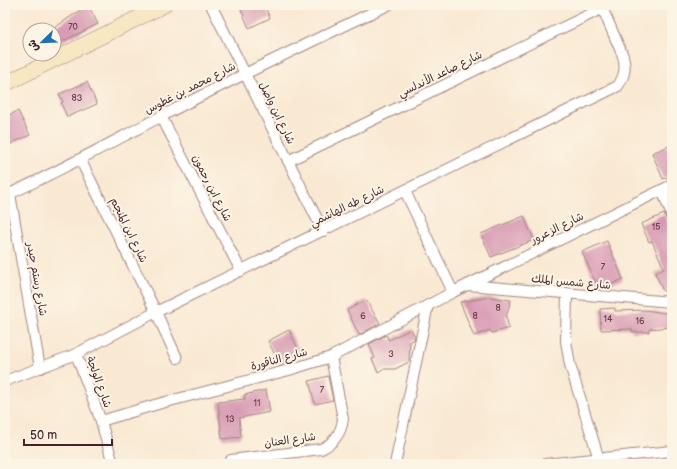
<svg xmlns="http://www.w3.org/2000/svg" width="677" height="469" font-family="'Balsamiq Sans','Playpen Sans Arabic',sans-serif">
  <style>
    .building { fill: #d799b2 }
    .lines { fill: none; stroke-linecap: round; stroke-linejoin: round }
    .street-casing { stroke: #a2847f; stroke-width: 12 }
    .secondary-casing { stroke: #a2847f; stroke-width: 16 }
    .street { stroke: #fff; stroke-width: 10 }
    .secondary { stroke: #f7e8c3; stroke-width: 15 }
    .labels { text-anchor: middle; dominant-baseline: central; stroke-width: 4; stroke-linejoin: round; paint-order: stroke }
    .number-label { font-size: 9px; fill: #6d3e4d }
    .street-label { font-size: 11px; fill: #4a1f2b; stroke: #fcf5e5 }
  </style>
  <rect width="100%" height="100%" fill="#fcf5e5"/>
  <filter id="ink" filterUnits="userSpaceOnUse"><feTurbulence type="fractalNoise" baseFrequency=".025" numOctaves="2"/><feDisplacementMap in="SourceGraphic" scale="8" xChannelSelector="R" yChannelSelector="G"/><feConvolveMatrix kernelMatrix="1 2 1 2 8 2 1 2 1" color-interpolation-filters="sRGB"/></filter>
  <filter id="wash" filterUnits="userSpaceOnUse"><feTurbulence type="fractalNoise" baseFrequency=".012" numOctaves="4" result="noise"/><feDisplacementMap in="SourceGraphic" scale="16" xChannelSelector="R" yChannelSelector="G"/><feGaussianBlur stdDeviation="0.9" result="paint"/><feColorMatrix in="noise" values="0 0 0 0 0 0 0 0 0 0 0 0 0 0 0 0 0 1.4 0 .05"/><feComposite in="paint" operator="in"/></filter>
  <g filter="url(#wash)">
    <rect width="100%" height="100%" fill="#f9e9d3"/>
    <g id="blocks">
      <!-- building -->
      <g class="building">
        <path d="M88,5L98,24L57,44L54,38V28Z"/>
        <path d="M239,5H264L270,18L249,28Z"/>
        <path d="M87,82L97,104L67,117L61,103L63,102L59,94Z"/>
        <path d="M18,111L30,135L8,145L5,138V117Z"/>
        <path d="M669,146L672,154V175L663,179L652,153Z"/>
        <path d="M664,214L672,231V290L663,291L655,273L664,269L652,241L649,242L641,224Z"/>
        <path d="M524,216L534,240L491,257L481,234Z"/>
        <path d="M607,241L623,279L610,285L609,281L597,286L582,252Z"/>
        <path d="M490,297L511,300L506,317L509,328L492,333L490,330L474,336L460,302Z"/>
        <path d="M366,300L380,323L359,335L347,310Z"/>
        <path d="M615,308V311L645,310L672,314V327L649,329V332H632V329L601,330L600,309Z"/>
        <path d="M411,329L415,336L414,340L410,341L409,362L395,369H383L378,372L372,359L375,358L369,344L386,335L389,340Z"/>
        <path d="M289,330L301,355L280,365L268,341Z"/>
        <path d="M328,376L333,400L315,404L309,381Z"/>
        <path d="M266,390L270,412L239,418L241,437L222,439L218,402L245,399L244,395Z"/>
      </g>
    </g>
  </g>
  <g filter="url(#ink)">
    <use href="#blocks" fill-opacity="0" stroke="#a2847f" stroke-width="1"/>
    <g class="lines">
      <!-- street casing -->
      <g class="street-casing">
        <g id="street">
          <path d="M211,5L323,231"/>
          <path d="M161,116L241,271"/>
          <path d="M80,159L156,312L177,358"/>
          <path d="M288,161L603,8"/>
          <path d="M662,190L672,216"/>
          <path d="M405,191L453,292"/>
          <path d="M10,194L40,368"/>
          <path d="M5,196C58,172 110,143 162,116C236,77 312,41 388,5"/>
          <path d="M468,285L672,302"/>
          <path d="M567,293L566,341L570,365L599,459"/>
          <path d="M76,354L101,421L113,464"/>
          <path d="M5,381L76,354L156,312L618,86C625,75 626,68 623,56L601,5"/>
          <path d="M101,421L158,404L289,370L331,357L453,292L672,185"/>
          <path d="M231,460L321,449C334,443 341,434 343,419L331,357"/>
          <path d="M395,464L428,305"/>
          <path d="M545,464L672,451"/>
        </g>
      </g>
      <!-- secondary casing -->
      <g class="secondary-casing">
        <path id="secondary" d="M5,84L164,5"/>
      </g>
      <!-- street -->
      <use href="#street" class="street"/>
      <!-- secondary -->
      <use href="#secondary" class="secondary"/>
    </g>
  </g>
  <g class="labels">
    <!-- number labels -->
    <g class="number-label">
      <text x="73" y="27">70</text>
      <text x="77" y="98">83</text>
      <text x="656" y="227">15</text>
      <text x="603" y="267">7</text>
      <text x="498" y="308">8</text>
      <text x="363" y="316">6</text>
      <text x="475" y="316">8</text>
      <text x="608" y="319">14</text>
      <text x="640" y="321">16</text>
      <text x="391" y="354">3</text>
      <text x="322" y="390">7</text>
      <text x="257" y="403">11</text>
      <text x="230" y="419">13</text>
    </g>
    <!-- street labels -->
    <g class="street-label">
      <text transform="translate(440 74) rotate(-26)">شارع صاعد الأندلسي</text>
      <text transform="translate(190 88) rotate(-27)">شارع محمد بن غطوس</text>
      <text transform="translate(277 113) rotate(64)">شارع ابن واصل</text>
      <text transform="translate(212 188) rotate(63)">شارع ابن رحمون</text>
      <text transform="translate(347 206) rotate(-26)">شارع طه الهاشمي</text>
      <text transform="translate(557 228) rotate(-26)">شارع الزعرور</text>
      <text transform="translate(129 230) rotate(64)">شارع ابن المنجم</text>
      <text transform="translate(37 279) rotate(80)">شارع رستم حيدر</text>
      <text transform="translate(571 282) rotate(5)">شارع شمس الملك</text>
      <text transform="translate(279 359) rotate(-15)">شارع الناقورة</text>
      <text transform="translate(99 382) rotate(70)">شارع الولجة</text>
      <text transform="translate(290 440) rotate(-8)">شارع العنان</text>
    </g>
  </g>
  <!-- margin -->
  <rect width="677" height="469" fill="none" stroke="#fcf5e5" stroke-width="20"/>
  <!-- north arrow -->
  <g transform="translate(42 42) rotate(247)"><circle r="19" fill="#fcf5e5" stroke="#b59f9b"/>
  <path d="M0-3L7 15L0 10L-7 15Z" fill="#1f6fb2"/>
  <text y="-6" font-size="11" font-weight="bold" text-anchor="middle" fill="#4a1f2b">ش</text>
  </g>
  <!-- scale -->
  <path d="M24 439v6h88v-6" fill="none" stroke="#4a1f2b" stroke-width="2"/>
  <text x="30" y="439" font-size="12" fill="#4a1f2b" stroke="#fcf5e5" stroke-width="3" paint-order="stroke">50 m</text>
</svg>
